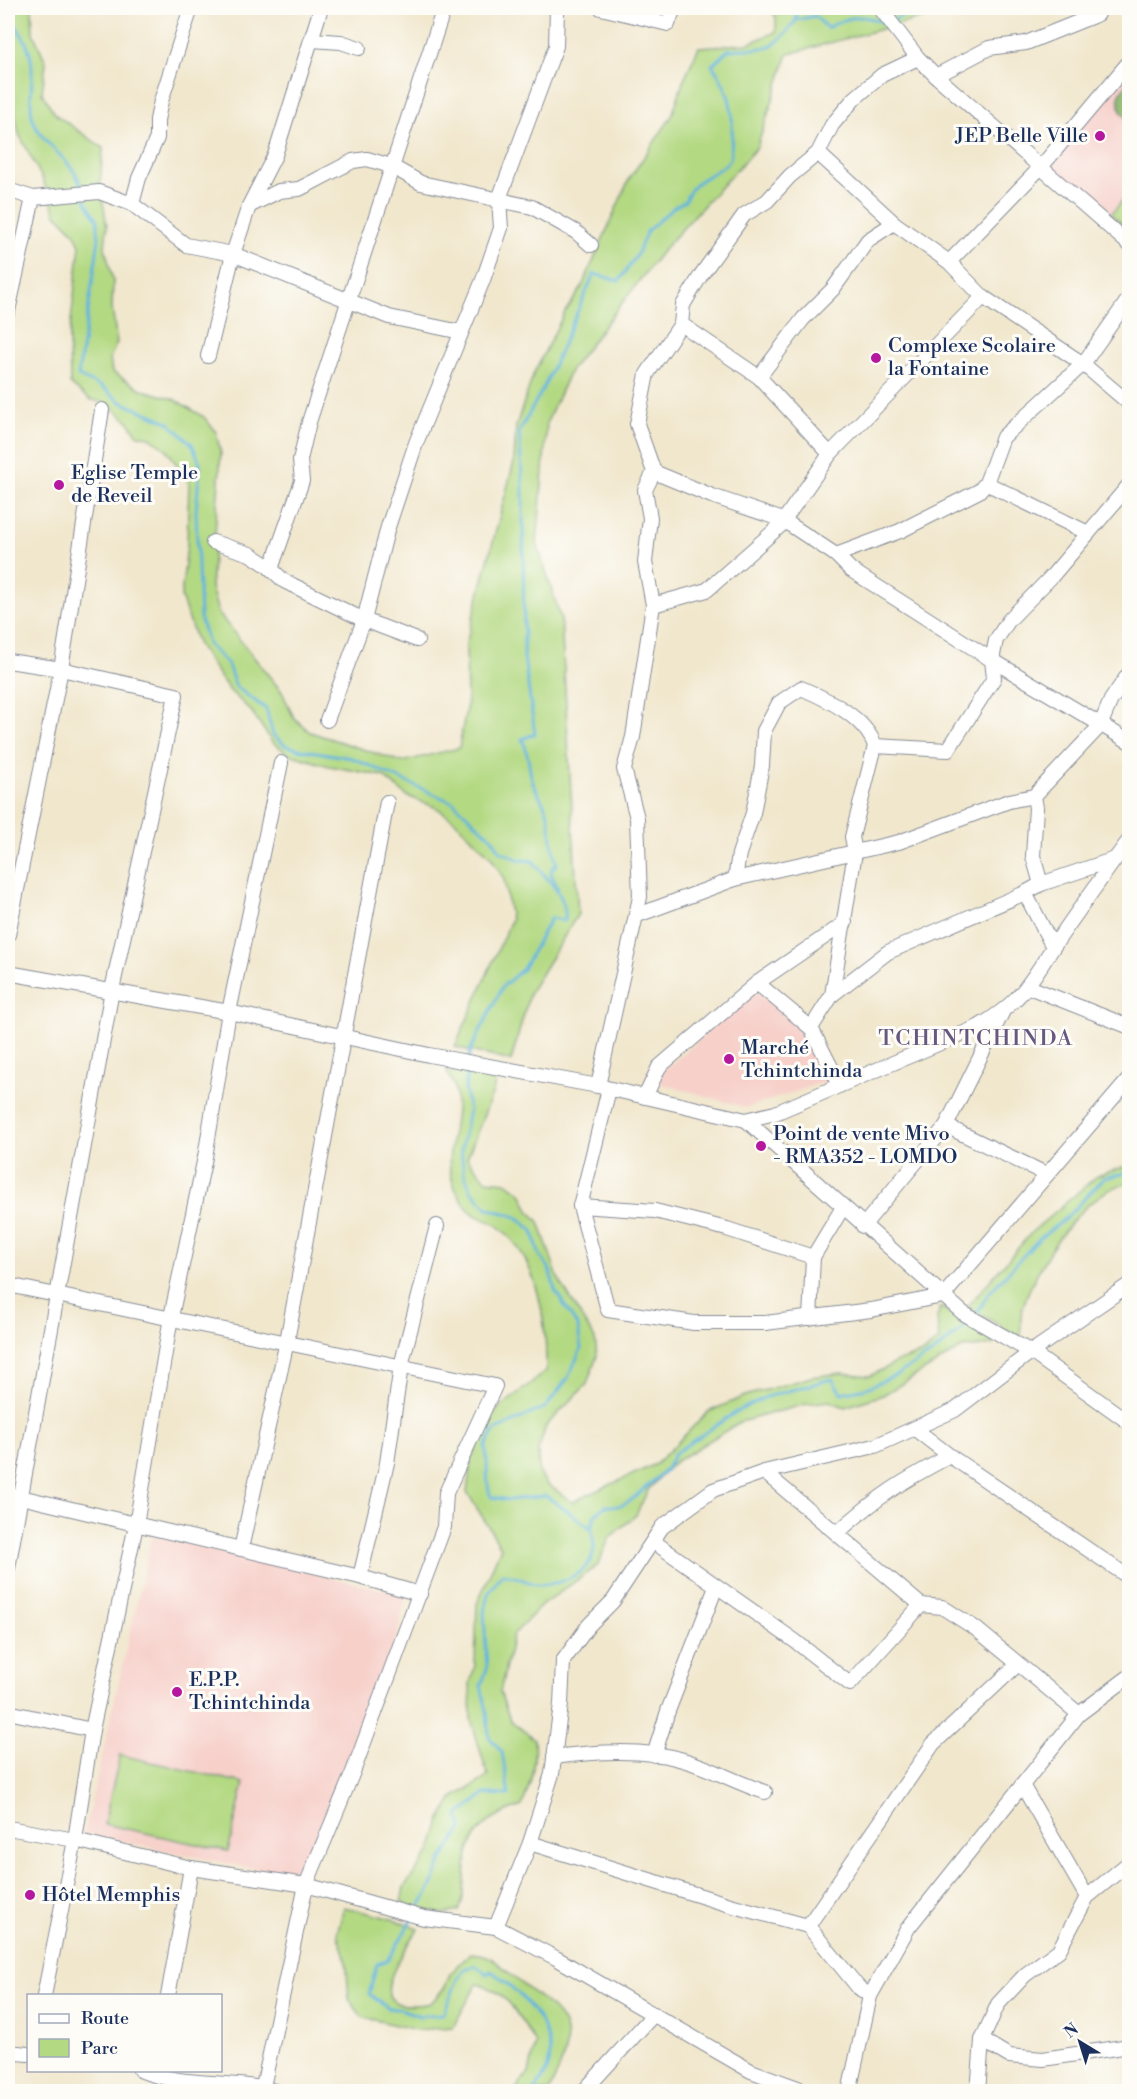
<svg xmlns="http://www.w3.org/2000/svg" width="1137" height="2099" font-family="'Libre Bodoni',serif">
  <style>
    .built { fill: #f7d0ca }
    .green { fill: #b3d982; stroke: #678470; stroke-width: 1.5 }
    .forest { fill: #8eb970; stroke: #547467; stroke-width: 1.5 }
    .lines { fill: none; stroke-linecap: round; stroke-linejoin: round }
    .stream { stroke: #61b4dc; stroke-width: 3 }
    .minor-casing { stroke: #868b96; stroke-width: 16 }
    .minor { stroke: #fff; stroke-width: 14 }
    .poi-dot { fill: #b5179e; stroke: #fdfcf7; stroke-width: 2 }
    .labels { text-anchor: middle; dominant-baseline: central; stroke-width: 6; stroke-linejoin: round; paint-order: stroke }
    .poi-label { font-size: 20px; fill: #1b2f5e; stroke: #fdfcf7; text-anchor: start }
    .quarter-label { font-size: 22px; letter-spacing: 1.5px; fill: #675882; stroke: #fdfcf7 }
  </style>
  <rect width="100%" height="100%" fill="#fdfcf7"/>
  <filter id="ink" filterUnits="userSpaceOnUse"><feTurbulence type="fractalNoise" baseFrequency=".0167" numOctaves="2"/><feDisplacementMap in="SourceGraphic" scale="12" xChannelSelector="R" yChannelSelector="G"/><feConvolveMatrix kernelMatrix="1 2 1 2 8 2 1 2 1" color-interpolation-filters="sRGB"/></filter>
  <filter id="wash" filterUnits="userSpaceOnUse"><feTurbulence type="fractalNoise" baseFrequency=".008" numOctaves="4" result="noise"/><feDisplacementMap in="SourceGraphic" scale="24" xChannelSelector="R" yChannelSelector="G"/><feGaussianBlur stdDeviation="1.35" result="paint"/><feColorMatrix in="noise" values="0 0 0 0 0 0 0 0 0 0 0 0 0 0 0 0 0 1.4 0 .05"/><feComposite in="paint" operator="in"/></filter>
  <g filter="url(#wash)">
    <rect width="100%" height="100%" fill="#f1e7cd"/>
    <!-- built -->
    <g class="built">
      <path d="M1129,66V236L1050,166Z"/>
      <path d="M756,991L804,1034L826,1081L747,1108L660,1083L663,1071Z"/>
      <path d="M152,1536L406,1595L398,1632L365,1721L299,1878L84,1834Z"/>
    </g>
    <!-- green -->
    <g class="green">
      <path d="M8,8H32L33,33L46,62L42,93L55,114L103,148L100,184L107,226L105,248L113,280L112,308L117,343L110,358L112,372L143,390L174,399L204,417L216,432L221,454L211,587L218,613L282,692L294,718L310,732L402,762L459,748L467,704L466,644L514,462L516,426L534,373L565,312L581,289L629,179L672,116L684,79L699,47L747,44L776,32V17L769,8H960L788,54L757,147L664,249L601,330L570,371L547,422L537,544L561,619L578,914L530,992L511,1061L455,1047L511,920L504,879L491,857L455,821L437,808L407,796L383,776L329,766L289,754L272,742L252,712L229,690L198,645L181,597L187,545L189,482L166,449L150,437L138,435L128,421L108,404L89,399L70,384L69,338L80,245L74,232L56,214L42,178L19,134L12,100V71L8,57Z"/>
      <path d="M1129,193V230L1111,214Z"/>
      <path d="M447,1072L474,1073L496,1077L493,1092L467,1158L486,1180L506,1182L521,1193L530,1212L539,1222L558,1278L595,1339L597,1356L587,1384L546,1426L538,1450L539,1472L546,1483L572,1502L656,1464L708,1412L745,1396L811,1377L841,1373L870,1376L899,1361L923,1353L939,1340L937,1318L940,1307L992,1339V1345L962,1348L883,1395L845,1407L829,1401L806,1404L740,1422L673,1463L648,1490L636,1515L610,1537L597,1566L542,1605L513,1635L500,1692L510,1720L534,1739C536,1764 531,1783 522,1806C490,1817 470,1830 466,1866C464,1882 466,1895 459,1911L442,1914L401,1903L404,1887L431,1851L440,1821L453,1798L488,1777L471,1719L470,1684L475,1665L477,1604L501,1547L467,1492L471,1460L484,1429L497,1410L546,1371C547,1323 539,1259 499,1227C493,1222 486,1220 479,1217C467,1212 456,1193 452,1180C443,1151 461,1119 455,1089C454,1083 450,1077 447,1072Z"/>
      <path d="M1129,1165V1183C1082,1191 1035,1266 1022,1310C1020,1318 1021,1329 1021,1337L967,1307L1032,1232L1097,1176Z"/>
      <path d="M120,1755L244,1783L228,1851L104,1824Z"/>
      <path d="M344,1907L396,1920L418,1929C399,1961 356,2017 431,2003L445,1987L450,1974L471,1953C494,1955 494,1961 510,1974C561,2017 586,2019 549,2091H514L529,2073L536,2043C522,2022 505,1988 477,1984L453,2027L417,2030L362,2017L349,1999L346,1959L337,1934Z"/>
    </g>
    <!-- forest -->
    <path class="forest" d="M1129,83V120C1115,109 1115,94 1129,83Z"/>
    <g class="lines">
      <!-- stream -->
      <g class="stream">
        <path d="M8,14C20,31 31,46 32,67C33,86 27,110 36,127C49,150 75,162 82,189"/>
        <path d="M796,20L797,8"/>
        <path d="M895,20L913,8"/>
        <path d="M84,198L97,219L99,239L78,376L102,387L121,402L168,422L192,444L200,463L196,512L200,618L209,646L227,663L236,687L266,709L273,735L285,745L298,749L352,758L454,803L492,838L500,851L520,860L533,861C547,881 568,894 565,921L551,918L523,969L503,986L470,1051L469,1058"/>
        <path d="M558,889L551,873L552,868L557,864C551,847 552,832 548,814C545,803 536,792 532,780C528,766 529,751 522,739L535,734L524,657L523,490L519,432L545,385L594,274L619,281L637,255L647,231L674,207L685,201C695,175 712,179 730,160C734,120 736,98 712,65L728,50C766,47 771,55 796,20L815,16L827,28C849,16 862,13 884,23"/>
        <path d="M975,1317L988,1294L1038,1240L1066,1218L1104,1178L1130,1172"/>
        <path d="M591,1528L595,1515L605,1506H619L630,1501L665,1471L675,1453L736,1412L766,1397L832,1379L841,1393L867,1388L898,1374L934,1352L971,1322"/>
        <path d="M417,1911L432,1886L442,1859L462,1828L459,1815L485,1794L509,1795L502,1752L489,1737L487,1711L481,1686L487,1669L484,1612L488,1594L502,1574C517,1575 528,1584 537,1584C560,1586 593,1573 594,1547C594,1541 592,1534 591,1528L546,1496L509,1500L491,1497C484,1481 490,1464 485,1447L494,1431L546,1407L568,1378L581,1349L578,1327L555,1290L549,1268L539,1254L533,1231L517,1217L487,1208L471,1190L464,1173L461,1151L469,1110L465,1088L468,1067"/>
        <path d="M412,1919L389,1959L377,1964L369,1994L389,2009H400L420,2016L443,2014C451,1998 454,1983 464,1969L476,1966L487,1974L491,1971C529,1998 576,2048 532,2092"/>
      </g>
    </g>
  </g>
  <g filter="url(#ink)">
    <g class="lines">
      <!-- minor casing -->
      <g class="minor-casing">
        <g id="minor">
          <path d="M601,8L668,24L674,8"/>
          <path d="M880,8L918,58L936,76L1130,245"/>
          <path d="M312,40L341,42L359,48"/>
          <path d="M936,76L989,48L1026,43L1098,14"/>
          <path d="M818,153L894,223"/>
          <path d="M8,190L33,198"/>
          <path d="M132,204L139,178L157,138V120L161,101L191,8"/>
          <path d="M249,206L279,191L299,189L309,184L353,161L367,159L391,166L421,183L532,207L576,232L591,245"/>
          <path d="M949,262L1041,167L1130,61"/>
          <path d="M8,311L33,198L99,192L132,204L186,245L233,254L389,317L461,332"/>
          <path d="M681,324L759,377L830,454"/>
          <path d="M208,356L233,254L249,206L275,155L321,8"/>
          <path d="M759,377L803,319L833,289L868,240L894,223L949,262L983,297L1083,364L1130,404"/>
          <path d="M654,472L712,496L783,520L836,555L851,570L992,660L1130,742"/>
          <path d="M986,483L1088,533"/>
          <path d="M213,542L250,554L267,565L284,581L364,620L417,640"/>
          <path d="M836,555L900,531L979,491L986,483L1003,437L1083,364L1130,297"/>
          <path d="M271,569L302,481L300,460L309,422L444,8"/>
          <path d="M653,605L707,590L780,526L830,454L983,297"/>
          <path d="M8,661L61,669L176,695L112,990L8,1568"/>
          <path d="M327,720L364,620L388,527L416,443L483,280L501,228L499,199L556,46L557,8"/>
          <path d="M875,746L948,750L994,678L992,660L996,640L1009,620L1052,576L1130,484"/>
          <path d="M735,879L739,854L753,813L762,766L764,731L779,703L801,688C827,699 865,717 875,746L852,837L855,852L832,995"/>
          <path d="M1041,884L1115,859"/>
          <path d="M1025,893L1041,884L1033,856L1036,808L1034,796"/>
          <path d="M638,915L735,879L899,842L1009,801L1034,796L1100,726L1111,700L1130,672"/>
          <path d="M8,935L61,669L102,410"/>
          <path d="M8,973L229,1012L429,1055L598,1086L746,1120L775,1113L978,1027C1025,1000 1031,979 1060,937C1083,904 1106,871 1130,839"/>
          <path d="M757,983L811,1028L840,1085"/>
          <path d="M1029,987L1130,1027"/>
          <path d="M811,1028L832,995L888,952L1025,893L1053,947"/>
          <path d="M598,1086L640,897L637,818L624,769L633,737L653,605L645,562L650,518L645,490L654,472L637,424L647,374L681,324L683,305L701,275L744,215L767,201L790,176L818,153L832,125L854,99L882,75L918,58"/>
          <path d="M609,1089L580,1206L608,1310L694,1323H765L871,1310L943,1296L1130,1078"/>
          <path d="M645,1097L659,1067L757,983L845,923"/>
          <path d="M746,1120L963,1313L1031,1352L1130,1423"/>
          <path d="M946,1126L1046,1174"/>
          <path d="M580,1206L655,1211L727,1229L813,1257"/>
          <path d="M863,1226L946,1126L1002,1013"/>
          <path d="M8,1285L495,1386L446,1493L444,1527L353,1772L306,1885L263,2087"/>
          <path d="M810,1318L813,1257L843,1207"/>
          <path d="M915,1429L950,1456L1130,1578"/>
          <path d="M764,1472L921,1605L942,1607L975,1628L1079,1714"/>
          <path d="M8,1494L360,1577L420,1594"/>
          <path d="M837,1533C877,1497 902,1481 950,1456"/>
          <path d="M654,1542L795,1641L850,1684L921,1605"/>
          <path d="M241,1549L287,1341L387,802"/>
          <path d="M360,1577L387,1463L401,1366L437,1226"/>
          <path d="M8,1712L92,1730"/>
          <path d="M654,1755L668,1711L716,1587"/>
          <path d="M554,1757C594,1752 643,1748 683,1760C711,1768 737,1783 765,1792"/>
          <path d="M1022,1785L1087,1897"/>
          <path d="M8,1828L75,1840L191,1868L306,1885L424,1918L496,1927L556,1958L751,2071L809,2092"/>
          <path d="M530,1843L730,1905L808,1926L858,1987L870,1996"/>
          <path d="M808,1926L933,1744L1017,1665"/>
          <path d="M496,1927L530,1843L552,1774L561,1704L563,1661L589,1625L613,1601L662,1527L713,1490L764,1472L875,1446L955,1410L1031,1352L1130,1284"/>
          <path d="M44,1996L75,1840L92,1730L136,1525L171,1317L205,1157L229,1012L281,763"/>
          <path d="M168,1996L191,1868"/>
          <path d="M982,2040L1009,2056L1043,2059L1123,2047L1130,2043"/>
          <path d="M8,2052L28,2054"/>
          <path d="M140,2070C183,2088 234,2079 278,2092"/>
          <path d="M583,2092L654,2014"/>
          <path d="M849,2092L870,1996L908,1928L1079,1714L1130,1676"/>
          <path d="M978,2092L982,2040L998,2004L1025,1975L1059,1950L1087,1897L1130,1862"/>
        </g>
      </g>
      <!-- minor -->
      <use href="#minor" class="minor"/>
    </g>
  </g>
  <!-- markers -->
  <g class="poi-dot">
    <circle cx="1100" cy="136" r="6"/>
    <circle cx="876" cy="358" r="6"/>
    <circle cx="59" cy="485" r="6"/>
    <circle cx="729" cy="1059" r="6"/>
    <circle cx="761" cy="1146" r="6"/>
    <circle cx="177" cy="1692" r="6"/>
    <circle cx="30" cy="1895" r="6"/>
  </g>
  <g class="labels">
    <!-- poi labels -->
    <g class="poi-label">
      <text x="1088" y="136" text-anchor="end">JEP Belle Ville</text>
      <text x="888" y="346">Complexe Scolaire<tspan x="888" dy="23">la Fontaine</tspan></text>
      <text x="71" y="473">Eglise Temple<tspan x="71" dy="23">de Reveil</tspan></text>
      <text x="741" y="1048">Marché<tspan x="741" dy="23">Tchintchinda</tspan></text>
      <text x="773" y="1134">Point de vente Mivo<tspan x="773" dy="23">- RMA352 - LOMDO</tspan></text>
      <text x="189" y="1680">E.P.P.<tspan x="189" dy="23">Tchintchinda</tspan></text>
      <text x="42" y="1895">Hôtel Memphis</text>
    </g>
    <!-- quarter labels -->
    <g class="quarter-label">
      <text x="976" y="1038">TCHINTCHINDA</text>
    </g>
  </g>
  <!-- margin -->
  <rect width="1137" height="2099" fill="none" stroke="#fdfcf7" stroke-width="30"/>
  <!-- legend -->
  <rect x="27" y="1994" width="195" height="78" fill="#fdfcf7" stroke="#a3aaba" stroke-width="1.5"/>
  <rect x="39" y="2014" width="30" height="9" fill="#ffffff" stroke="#a3aaba" stroke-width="1.5"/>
  <text x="81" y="2024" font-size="18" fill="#1b2f5e">Route</text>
  <rect x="39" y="2039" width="30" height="18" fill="#b3d982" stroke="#a3aaba" stroke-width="1.5"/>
  <text x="81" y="2054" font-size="18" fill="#1b2f5e">Parc</text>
  <!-- north arrow -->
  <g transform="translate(1080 2042) rotate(322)" stroke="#fdfcf7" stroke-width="4.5" paint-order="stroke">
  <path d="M0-4.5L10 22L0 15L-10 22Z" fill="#1b2f5e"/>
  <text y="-9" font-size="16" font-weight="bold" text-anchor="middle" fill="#1b2f5e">N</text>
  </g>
</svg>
